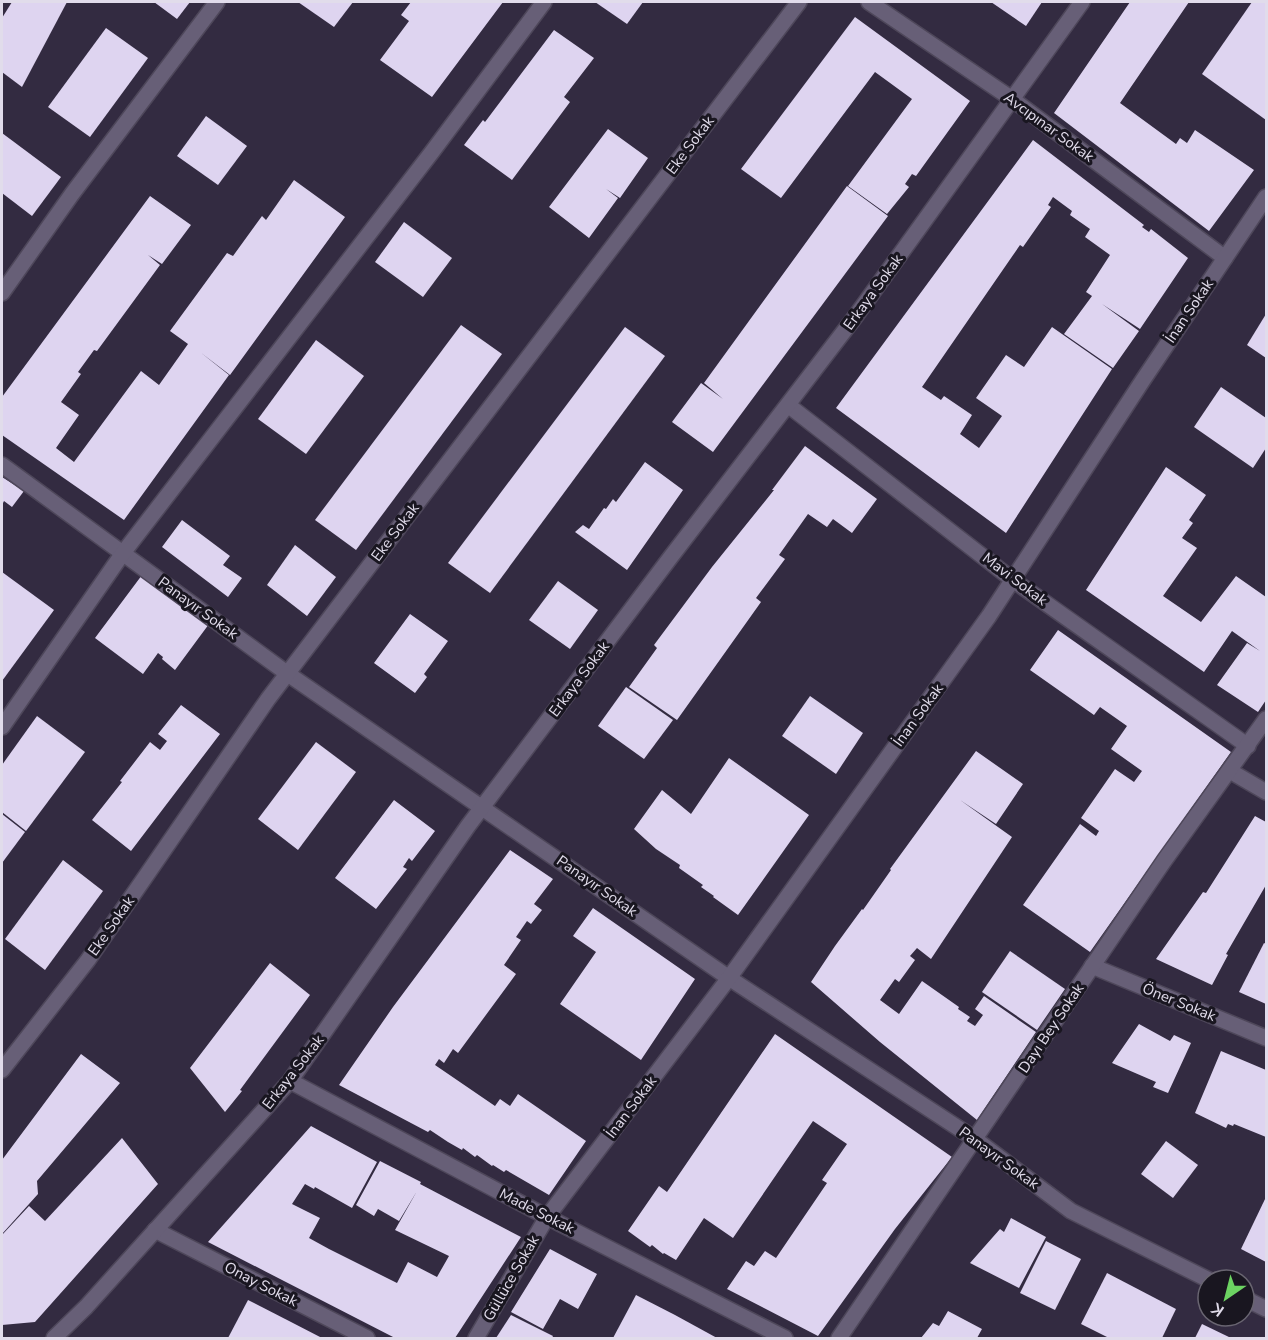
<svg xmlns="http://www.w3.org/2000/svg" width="1268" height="1340" font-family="'Nunito Sans',sans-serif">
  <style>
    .building { fill: #ded4f0 }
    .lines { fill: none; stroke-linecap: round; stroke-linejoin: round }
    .street-casing { stroke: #4e475a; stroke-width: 18 }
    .street { stroke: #675f77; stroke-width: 15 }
    .labels { text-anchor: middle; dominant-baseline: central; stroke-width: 6; stroke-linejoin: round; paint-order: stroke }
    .street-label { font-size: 15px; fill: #e1dceb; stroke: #191620 }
  </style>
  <rect width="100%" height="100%" fill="#332b41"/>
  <!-- building -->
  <g class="building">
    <path d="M12,2H67L22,87L2,72V18Z"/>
    <path d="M154,2H190L177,19Z"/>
    <path d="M298,2H353L334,27Z"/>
    <path d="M411,2H503L432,97L380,60L409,21L401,15Z"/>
    <path d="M595,2H643L627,24Z"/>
    <path d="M991,2H1042L1026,26Z"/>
    <path d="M1130,2H1189L1120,103L1176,144L1180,138L1187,143L1195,130L1254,170L1209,231L1054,113Z"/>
    <path d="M1252,2H1266V120L1202,74Z"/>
    <path d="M855,17L970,101L916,176L912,174L905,184L909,187L887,214L848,186L912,99L875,72L781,198L741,169Z"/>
    <path d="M106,28L148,58L90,137L48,107Z"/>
    <path d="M554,30L594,58L564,97L570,102L512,180L464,145L483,120L485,122Z"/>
    <path d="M206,116L247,146L218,185L177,156Z"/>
    <path d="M608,129L648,158L620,198L606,189L618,198L589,238L549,207Z"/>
    <path d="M2,133L61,177L32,216L2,193Z"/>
    <path d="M1033,140L1144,225L1142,227L1149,232L1151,229L1188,258L1140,329L1102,304L1139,331L1113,368L1064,334L1092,296L1086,292L1110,255L1085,237L1090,229L1070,215L1072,211L1053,197L1048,205L1051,207L1023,247L1020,245L922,387L941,400L944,396L972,415L960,434L979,448L1002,416L976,398L1006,355L1024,367L1052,327L1112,369L1006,533L836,408Z"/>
    <path d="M294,180L345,217L230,375L200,352L229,375L124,520L2,435V397L150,196L191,225L162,264L148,255L160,265L97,351L94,350L78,372L81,374L61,402L79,415L56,448L74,462L141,371L159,385L188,344L170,331L227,253L233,256L262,216L266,220Z"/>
    <path d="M847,186L888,216L713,452L672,422L701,383L723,399L704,383Z"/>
    <path d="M404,222L452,258L423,297L375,262Z"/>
    <path d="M1266,314V358L1247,345Z"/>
    <path d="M461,325L502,354L356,550L315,520Z"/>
    <path d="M625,327L665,356L490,593L448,563Z"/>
    <path d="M316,340L364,376L306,454L258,419Z"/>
    <path d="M1221,387L1266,418V448L1253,468L1194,427Z"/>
    <path d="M805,446L877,499L852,533L833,519L827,527L808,514L779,555L785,559L756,598L761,602L677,720L629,687L657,648L654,645L712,567L774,490H772Z"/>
    <path d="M645,462L683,490L627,570L575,532L583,525L589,529L604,508L606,509L613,499L616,502Z"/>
    <path d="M1166,467L1206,495L1189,520L1193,523L1182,538L1197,548L1163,596L1201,622L1236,576L1266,597V700L1258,712L1217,685L1247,643L1260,651L1232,631L1204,672L1086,590Z"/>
    <path d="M2,477L24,491L12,507L4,501L2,505Z"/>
    <path d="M182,520L230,556L223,565L242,578L228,597L162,547Z"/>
    <path d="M295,545L336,577L307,616L267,585Z"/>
    <path d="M2,572L54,610L2,681Z"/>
    <path d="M142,575L209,624L175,670L162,659L163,657L158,653L143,674L95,638Z"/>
    <path d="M558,581L598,610L570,649L529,620Z"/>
    <path d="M410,614L448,641L424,674L427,677L415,693L374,663Z"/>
    <path d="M1058,630L1231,752L1090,952L1023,905L1080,824L1096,836L1099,831L1081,818L1115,769L1134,782L1142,771L1111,749L1127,726L1100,707L1094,715L1030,670Z"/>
    <path d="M626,687L673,720L644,759L598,726Z"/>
    <path d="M810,696L863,733L836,774L782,736Z"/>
    <path d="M181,705L220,734L131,851L92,820L122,782L120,781L150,742L160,750L167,741L158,734Z"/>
    <path d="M37,716L85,752L26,831L2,812V765Z"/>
    <path d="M316,742L356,772L298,850L258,819Z"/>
    <path d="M976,751L1023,784L996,824L960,800L1012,837L931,959L917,948L910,956L915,960L899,982L895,979L880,1000L899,1014L922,981L959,1007L958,1009L970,1017L967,1021L975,1026L983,1015L975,1009L984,996L1036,1032L977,1120L880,1042L811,982L835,946L862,909L863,910L891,870L890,869Z"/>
    <path d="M729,758L809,815L738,915L713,897L714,896L701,887L703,885L679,868L680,865L656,849L634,829L662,790L691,814Z"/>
    <path d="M394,800L435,831L412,861L409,858L403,867L407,869L376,909L335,878Z"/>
    <path d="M2,814L25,832L2,863Z"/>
    <path d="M1255,816L1266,822V885L1226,954L1228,955L1212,985L1156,959L1203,892L1206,893Z"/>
    <path d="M510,850L553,879L534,904L542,910L531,924L527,921L516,937L521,940L504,965L516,974L458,1053L453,1049L444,1063L439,1059L435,1065L495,1106L500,1099L510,1106L518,1094L586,1141L549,1195L506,1170L504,1172L493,1165L492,1166L477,1155L475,1157L463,1148L462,1150L448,1142L430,1130L428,1132L339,1085L393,1007Z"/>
    <path d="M63,860L103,891L45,970L5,939Z"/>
    <path d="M593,908L695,979L641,1060L560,1004L596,952L573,936Z"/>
    <path d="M1264,943L1266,944V1004L1239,992Z"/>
    <path d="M1010,951L1065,989L1037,1030L982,992Z"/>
    <path d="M270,963L310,995L240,1090L242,1091L225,1112L190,1068Z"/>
    <path d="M1139,1024L1170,1041L1174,1035L1191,1043L1168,1093L1153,1087L1156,1082L1112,1063Z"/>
    <path d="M775,1034L952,1157L895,1229L818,1336L727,1289L746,1261L754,1266L765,1251L776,1258L827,1183L822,1180L847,1144L813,1121L733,1238L704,1218L676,1260L664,1253L663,1254L652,1245L650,1247L628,1231L659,1186L667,1192Z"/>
    <path d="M1221,1051L1266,1070V1137L1234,1124L1233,1126L1228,1124L1226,1128L1195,1113Z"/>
    <path d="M81,1054L120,1083L37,1181L38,1194L2,1234V1160Z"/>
    <path d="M311,1126L377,1162L352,1208L315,1187L314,1189L305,1184L292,1204L320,1218L309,1238L329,1249L397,1283L408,1262L437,1277L449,1256L395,1230L417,1191L399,1221L378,1209L374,1216L356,1205L380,1161L421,1182L420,1184L521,1237L455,1338H395L208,1242Z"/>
    <path d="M122,1138L158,1184L35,1322L2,1325V1235L29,1206L45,1221Z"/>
    <path d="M1166,1141L1198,1165L1173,1198L1141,1174Z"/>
    <path d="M1266,1197V1262L1241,1249Z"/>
    <path d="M1011,1218L1046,1237L1019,1288L970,1263L1000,1229L1004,1232Z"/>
    <path d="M1046,1241L1081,1259L1055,1310L1020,1293Z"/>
    <path d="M550,1249L597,1274L578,1309L560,1299L543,1329L511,1312Z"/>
    <path d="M1107,1273L1176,1309L1162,1338H1109L1081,1324Z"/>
    <path d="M636,1295L675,1315L717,1338H613Z"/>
    <path d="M248,1300L291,1322L322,1338H228Z"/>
    <path d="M948,1311L982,1329L977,1338H921L933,1323L939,1326Z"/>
    <path d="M511,1315L553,1336L552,1338H496Z"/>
    <path d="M1202,1324L1231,1338H1195Z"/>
  </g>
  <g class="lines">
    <!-- street casing -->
    <g class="street-casing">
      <g id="street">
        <path d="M869,2L1012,99L1225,258"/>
        <path d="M2,293L72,194L217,2"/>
        <path d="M788,405L1013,580L1248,746"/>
        <path d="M2,465L288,674L729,978L975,1139L1071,1211L1209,1280"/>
        <path d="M2,727L123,553L432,152L544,2"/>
        <path d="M1230,771L1266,792"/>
        <path d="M1092,966L1266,1038"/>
        <path d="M2,1070L88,960L268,699L799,2"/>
        <path d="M290,1081L547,1217L785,1338"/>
        <path d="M155,1230L367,1338"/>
        <path d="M1244,1298L1266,1309"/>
        <path d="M54,1338L86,1307L290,1081L468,826L670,558L855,317L1082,2"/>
        <path d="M476,1338L547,1217L729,978L989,616L1143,380L1266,197"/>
        <path d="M839,1338L1164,861L1266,719"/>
      </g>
    </g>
    <!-- street -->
    <use href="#street" class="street"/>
  </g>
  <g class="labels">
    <!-- street labels -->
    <g class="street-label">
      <text transform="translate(1049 127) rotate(36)">Avcıpınar Sokak</text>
      <text transform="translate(690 145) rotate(-53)">Eke Sokak</text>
      <text transform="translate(873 292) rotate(-54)">Erkaya Sokak</text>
      <text transform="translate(1189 311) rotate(-56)">İnan Sokak</text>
      <text transform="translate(395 532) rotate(-53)">Eke Sokak</text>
      <text transform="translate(1015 579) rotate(37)">Mavi Sokak</text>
      <text transform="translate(198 608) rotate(36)">Panayır Sokak</text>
      <text transform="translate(579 679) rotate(-53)">Erkaya Sokak</text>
      <text transform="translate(918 715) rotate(-54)">İnan Sokak</text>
      <text transform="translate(597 886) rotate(35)">Panayır Sokak</text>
      <text transform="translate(111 926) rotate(-55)">Eke Sokak</text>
      <text transform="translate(1179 1002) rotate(22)">Öner Sokak</text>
      <text transform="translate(1051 1028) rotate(-56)">Dayı Bey Sokak</text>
      <text transform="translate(293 1072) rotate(-52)">Erkaya Sokak</text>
      <text transform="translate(631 1107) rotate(-53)">İnan Sokak</text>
      <text transform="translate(999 1158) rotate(36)">Panayır Sokak</text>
      <text transform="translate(537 1211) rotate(27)">Made Sokak</text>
      <text transform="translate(511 1278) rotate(-60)">Güllüce Sokak</text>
      <text transform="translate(261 1284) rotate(27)">Onay Sokak</text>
    </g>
  </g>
  <!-- border -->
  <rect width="1268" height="1340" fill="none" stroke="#e1dceb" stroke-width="6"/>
  <!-- north arrow -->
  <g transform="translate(1226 1298) rotate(215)"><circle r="28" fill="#191620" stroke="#696571" stroke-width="1.5"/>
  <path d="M0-4.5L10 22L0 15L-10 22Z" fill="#6cd362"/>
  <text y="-9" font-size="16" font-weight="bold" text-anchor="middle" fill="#e1dceb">K</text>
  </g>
</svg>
